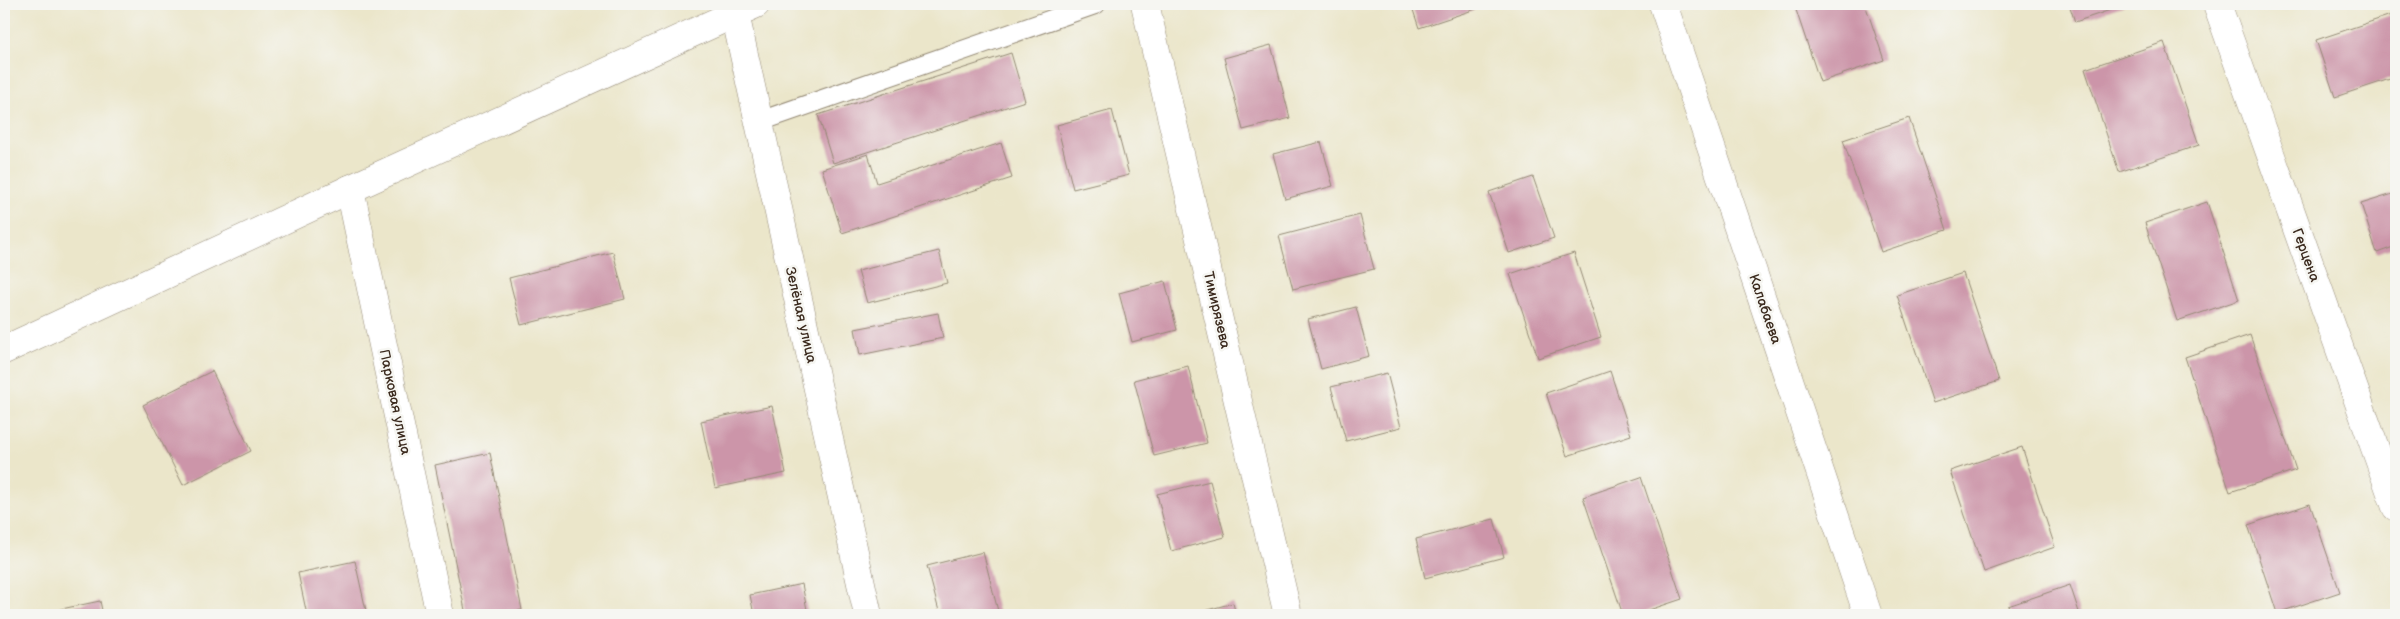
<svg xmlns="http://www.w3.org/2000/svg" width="2400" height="619" font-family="'Balsamiq Sans',sans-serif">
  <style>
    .building { fill: #cc95a9 }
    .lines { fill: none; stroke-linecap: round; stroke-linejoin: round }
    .service-casing { stroke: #938874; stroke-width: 21 }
    .minor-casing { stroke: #938874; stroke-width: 29 }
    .tertiary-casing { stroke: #938874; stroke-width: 29 }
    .trunk-casing { stroke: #938874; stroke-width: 29 }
    .service { stroke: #fff; stroke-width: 19 }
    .minor { stroke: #fff; stroke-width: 28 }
    .tertiary { stroke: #fff; stroke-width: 28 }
    .trunk { stroke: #fff; stroke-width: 28 }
    .labels { text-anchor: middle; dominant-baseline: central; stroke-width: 5; stroke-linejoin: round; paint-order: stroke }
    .street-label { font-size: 14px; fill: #3b2a1e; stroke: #f6f6f2 }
  </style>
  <rect width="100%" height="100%" fill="#f6f6f2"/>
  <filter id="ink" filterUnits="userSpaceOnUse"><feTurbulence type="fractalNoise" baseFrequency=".02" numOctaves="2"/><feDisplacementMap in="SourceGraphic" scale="10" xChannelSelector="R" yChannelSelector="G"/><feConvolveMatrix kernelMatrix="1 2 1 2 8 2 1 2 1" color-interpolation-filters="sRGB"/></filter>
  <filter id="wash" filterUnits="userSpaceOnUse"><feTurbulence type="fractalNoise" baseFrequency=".0096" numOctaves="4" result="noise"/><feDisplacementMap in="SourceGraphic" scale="20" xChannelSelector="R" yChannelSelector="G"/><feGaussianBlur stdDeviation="1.12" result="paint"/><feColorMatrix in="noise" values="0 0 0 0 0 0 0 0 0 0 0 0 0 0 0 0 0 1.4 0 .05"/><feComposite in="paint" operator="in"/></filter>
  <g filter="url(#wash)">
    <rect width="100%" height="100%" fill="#ebe6ca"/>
    <g id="blocks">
      <!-- building -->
      <g class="building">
        <path d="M1411,4H1477L1479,8L1419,28Z"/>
        <path d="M1794,4H1865L1884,60L1820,82Z"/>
        <path d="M2069,4H2128L2075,22Z"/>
        <path d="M2391,15L2396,30V77L2335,97L2316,40Z"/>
        <path d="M2164,42L2199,145L2119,172L2085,69Z"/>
        <path d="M1271,45L1290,118L1243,130L1224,58Z"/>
        <path d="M1011,53L1025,101L833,163L818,115Z"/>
        <path d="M1112,110L1129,175L1073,189L1057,125Z"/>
        <path d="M1909,118L1947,230L1881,252L1843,140Z"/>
        <path d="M1321,142L1333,186L1285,199L1273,154Z"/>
        <path d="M1001,143L1012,178L842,233L822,169L868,154L877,183Z"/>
        <path d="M1533,177L1554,238L1509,253L1489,192Z"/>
        <path d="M2396,193V246L2377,253L2361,204Z"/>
        <path d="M2207,202L2239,300L2177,321L2145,223Z"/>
        <path d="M1360,215L1374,269L1293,289L1279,236Z"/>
        <path d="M939,251L947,283L867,303L858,271Z"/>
        <path d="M613,252L625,299L521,325L509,278Z"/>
        <path d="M1574,253L1601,337L1538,358L1510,274Z"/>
        <path d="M1963,273L1999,381L1933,403L1897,295Z"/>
        <path d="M1165,281L1177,330L1132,342L1119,293Z"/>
        <path d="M1356,307L1369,356L1321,369L1308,319Z"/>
        <path d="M938,313L943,338L860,355L855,329Z"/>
        <path d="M2250,335L2296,470L2230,492L2185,357Z"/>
        <path d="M1188,366L1207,443L1154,456L1134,380Z"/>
        <path d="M212,371L251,451L183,485L143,405Z"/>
        <path d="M1610,371L1631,435L1567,456L1546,393Z"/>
        <path d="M1387,373L1401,427L1346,441L1331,387Z"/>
        <path d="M772,406L786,473L715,488L701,421Z"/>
        <path d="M2022,447L2055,547L1984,572L1950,471Z"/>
        <path d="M490,453L522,610L495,615H466L435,465Z"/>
        <path d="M1641,477L1682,599L1634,615H1623L1583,497Z"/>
        <path d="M1210,481L1225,537L1171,551L1157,494Z"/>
        <path d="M2310,504L2340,592L2277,613L2248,525Z"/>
        <path d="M1494,519L1504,557L1425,578L1416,539Z"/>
        <path d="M983,552L999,615H940L927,566Z"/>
        <path d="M355,561L367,615H307L298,573Z"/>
        <path d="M802,584L808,615H754L750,595Z"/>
        <path d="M2070,585L2080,615H2011L2008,606Z"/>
        <path d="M100,601L103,615H42V613Z"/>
        <path d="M1233,603L1236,615H1189Z"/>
      </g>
    </g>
  </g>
  <g filter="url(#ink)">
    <use href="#blocks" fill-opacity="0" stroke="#938874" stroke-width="1"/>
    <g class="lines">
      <!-- service casing -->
      <g class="service-casing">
        <path id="service" d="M758,122L1096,4"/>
      </g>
      <!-- minor casing -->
      <g class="minor-casing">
        <g id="minor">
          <path d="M1145,4L1288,615"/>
          <path d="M2217,4L2396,507"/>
          <path d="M735,14L868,615"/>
          <path d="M350,189L440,615"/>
        </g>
      </g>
      <!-- tertiary casing -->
      <g class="tertiary-casing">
        <path id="tertiary" d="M1663,4L1868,615"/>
      </g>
      <!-- trunk casing -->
      <g class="trunk-casing">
        <path id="trunk" d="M4,350L350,189L756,4"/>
      </g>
      <!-- service -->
      <use href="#service" class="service"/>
      <!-- minor -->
      <use href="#minor" class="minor"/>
      <!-- tertiary -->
      <use href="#tertiary" class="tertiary"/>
      <!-- trunk -->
      <use href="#trunk" class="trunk"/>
    </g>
  </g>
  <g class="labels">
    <!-- street labels -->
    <g class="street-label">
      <text transform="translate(2306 255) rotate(70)">Герцена</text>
      <text transform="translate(1765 309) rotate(71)">Калабаева</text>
      <text transform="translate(1217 310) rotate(77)">Тимирязева</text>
      <text transform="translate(801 315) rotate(77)">Зелёная улица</text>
      <text transform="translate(395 402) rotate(78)">Парковая улица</text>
    </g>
  </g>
  <!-- margin -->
  <rect width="2400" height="619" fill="none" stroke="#f6f6f2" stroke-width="20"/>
</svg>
